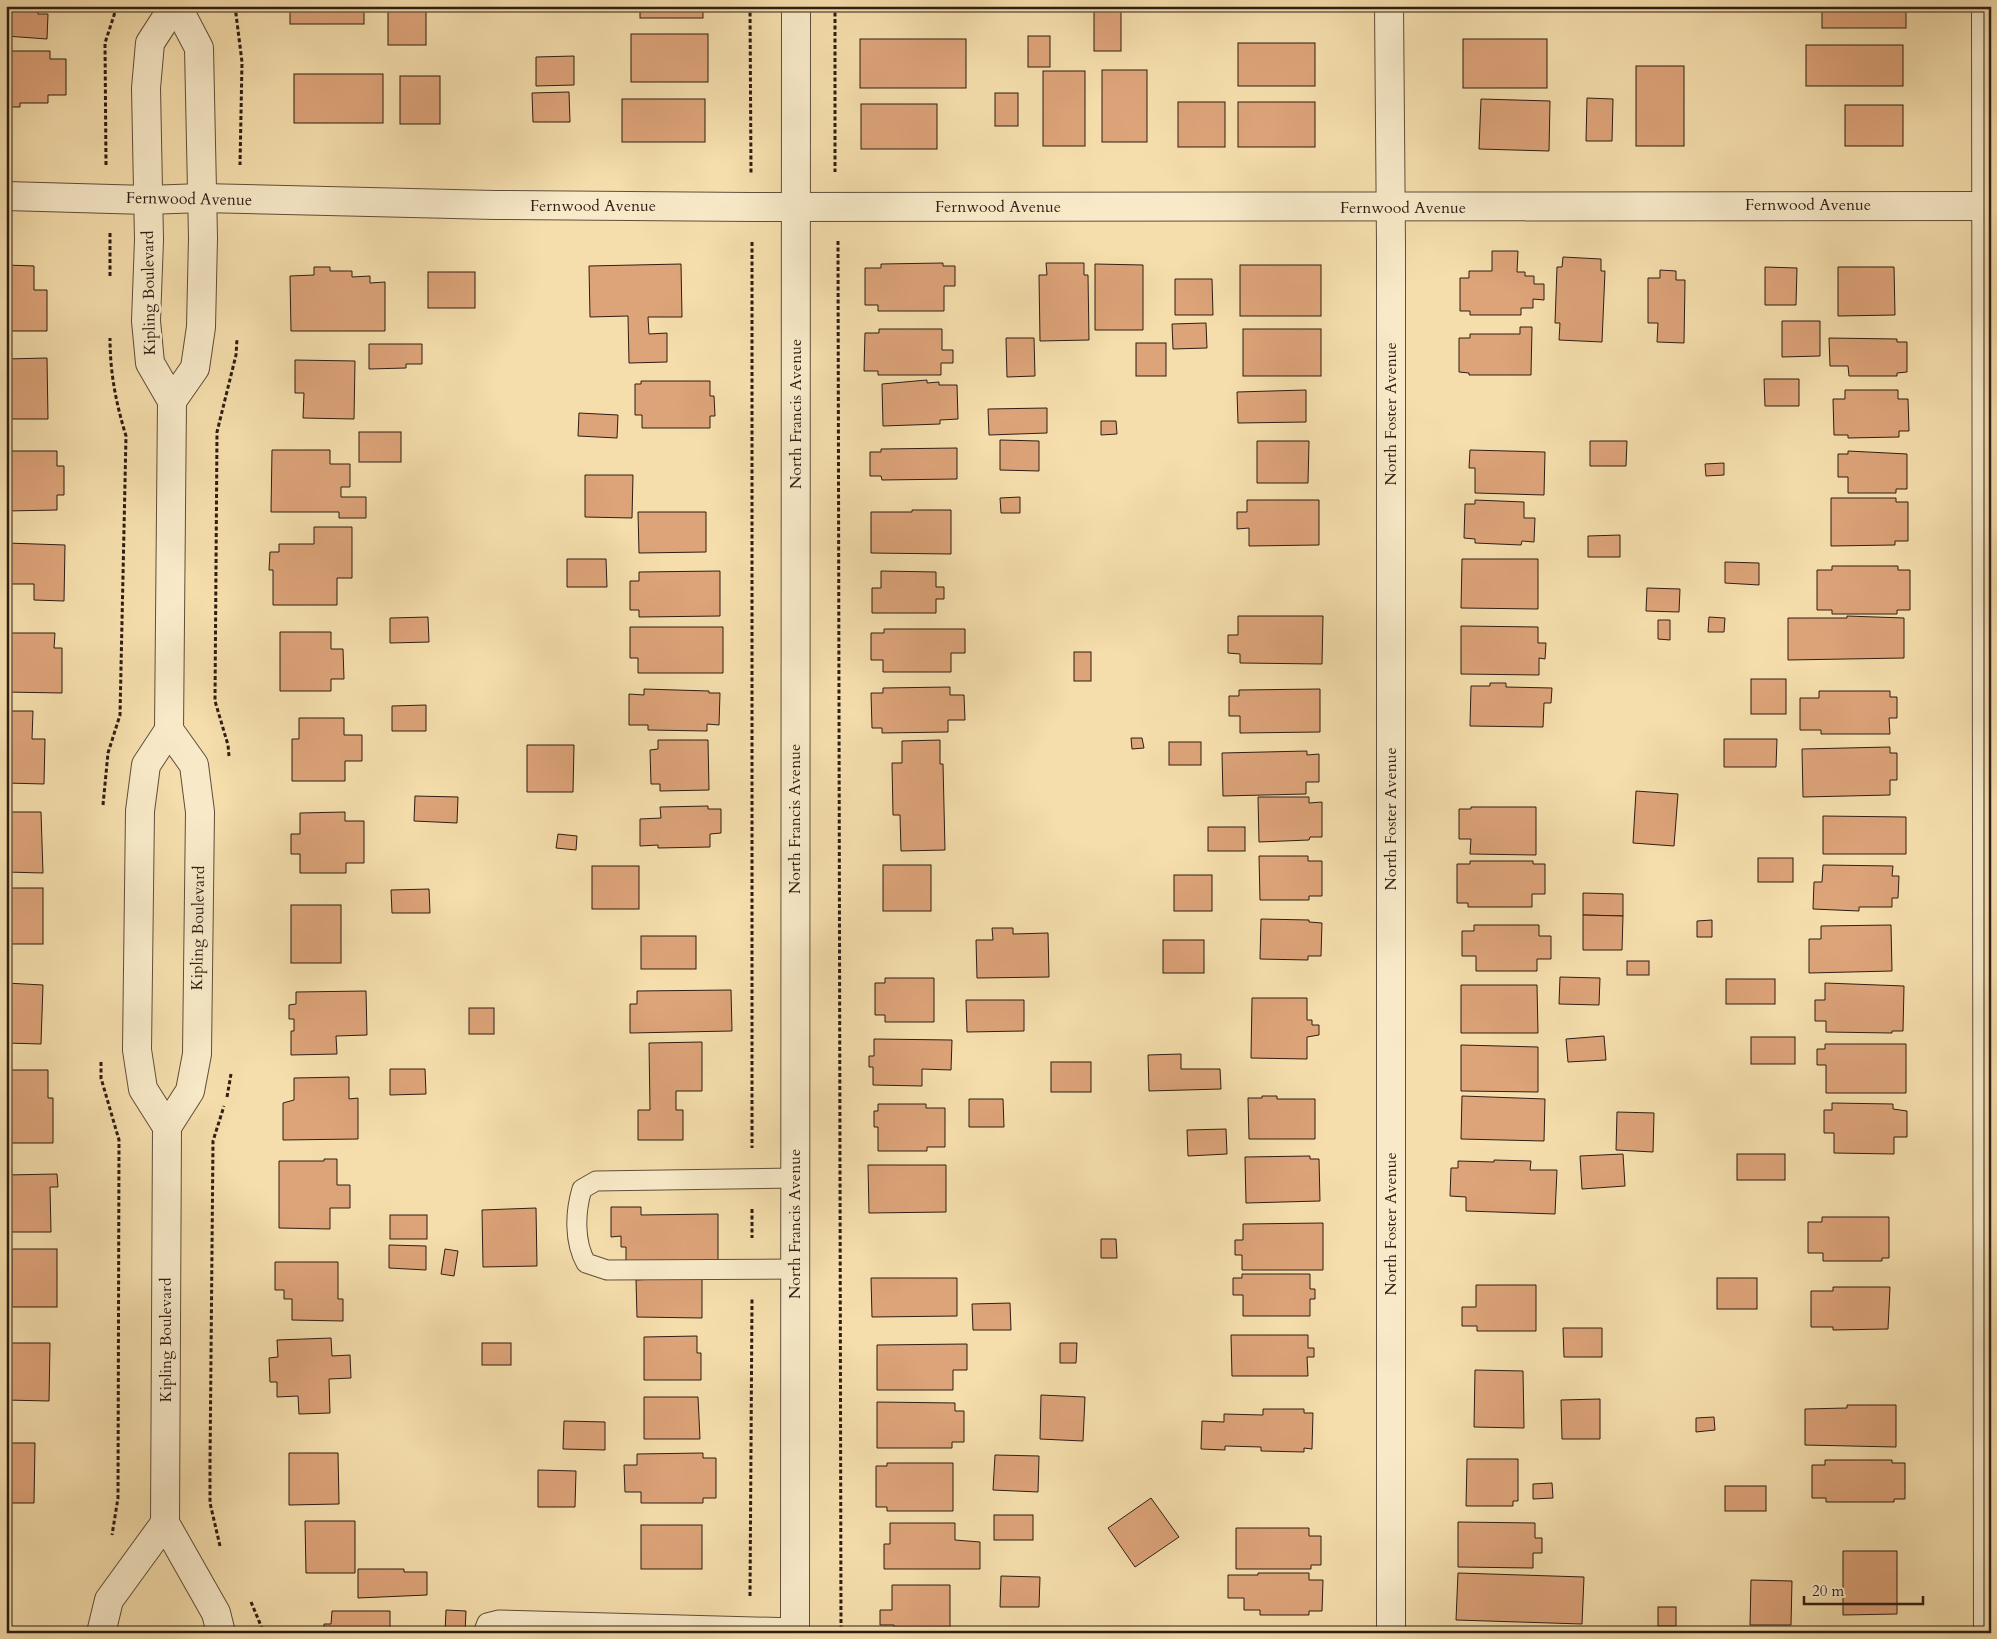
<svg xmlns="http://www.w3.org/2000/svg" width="1997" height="1639" font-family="Cardo,serif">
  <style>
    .building { fill: #dda379; stroke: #2f1e14 }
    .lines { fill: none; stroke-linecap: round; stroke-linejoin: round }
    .service-casing { stroke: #604e3a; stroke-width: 21 }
    .minor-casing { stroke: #604e3a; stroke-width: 30 }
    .path { stroke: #2f1e14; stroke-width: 3; stroke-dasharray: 4 2.5; stroke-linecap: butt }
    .service { stroke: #f8eac9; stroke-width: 19 }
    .minor { stroke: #f8eac9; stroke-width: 28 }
    .labels { text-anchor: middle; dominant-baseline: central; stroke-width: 5; stroke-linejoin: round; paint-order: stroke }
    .street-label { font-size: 16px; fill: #2f1e14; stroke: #f8eac9 }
  </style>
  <rect width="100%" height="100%" fill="#f5deac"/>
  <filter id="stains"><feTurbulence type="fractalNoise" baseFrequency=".004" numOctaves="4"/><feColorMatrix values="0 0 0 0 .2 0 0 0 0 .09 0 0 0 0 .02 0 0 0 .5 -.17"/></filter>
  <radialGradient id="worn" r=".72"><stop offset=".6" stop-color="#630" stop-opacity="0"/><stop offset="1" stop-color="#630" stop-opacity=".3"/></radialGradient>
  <!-- building -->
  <g class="building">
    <path d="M6,6H38V14H48L47,39L6,36Z"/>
    <rect x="290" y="6" width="74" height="18"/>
    <rect x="640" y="6" width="63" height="12"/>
    <rect x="1822" y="6" width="84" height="22"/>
    <rect x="388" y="9" width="38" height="36"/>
    <rect x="1094" y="11" width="27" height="40"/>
    <rect x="631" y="34" width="77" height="48"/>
    <rect x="1028" y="36" width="22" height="31"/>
    <rect x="860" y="39" width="106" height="49"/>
    <rect x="1463" y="39" width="84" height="49"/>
    <rect x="1238" y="43" width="77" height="43"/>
    <rect x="1806" y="45" width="97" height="41"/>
    <path d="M6,51H50V59H66V95H48V103H20V107H9L10,101H6Z"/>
    <path d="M574,56V85L536,86V57Z"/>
    <rect x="1636" y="66" width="48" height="80"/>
    <rect x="1102" y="70" width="45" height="72"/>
    <rect x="1043" y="71" width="42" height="75"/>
    <rect x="294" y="74" width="89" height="49"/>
    <rect x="400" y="76" width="40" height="48"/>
    <path d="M569,92L570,122H533L532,93Z"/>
    <rect x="995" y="93" width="23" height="33"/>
    <path d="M1587,98L1613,99L1612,141H1586Z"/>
    <rect x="622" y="99" width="83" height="43"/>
    <path d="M1481,99L1550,101L1549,151L1479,149Z"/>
    <rect x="1178" y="102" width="47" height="45"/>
    <rect x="1238" y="102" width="77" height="45"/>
    <rect x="861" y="104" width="76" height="45"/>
    <rect x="1845" y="105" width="58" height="41"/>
    <path d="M1492,251H1518L1517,272H1525V276H1534V284H1544V300L1533,299V308H1521V315H1470V311H1460V278H1469V271H1492Z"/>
    <path d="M1563,257L1601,259V271H1605L1602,342L1559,340L1560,323H1555L1557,267H1562Z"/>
    <path d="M943,263V266H955V286H944V311H878V305H865V268H881V264Z"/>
    <path d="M1046,263H1084V275H1088L1089,340L1040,341L1039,275H1047Z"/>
    <path d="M681,264L682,317H648L649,334L667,333V362L629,363L628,316L590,317L589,266Z"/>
    <path d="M1095,264L1143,265V330H1095Z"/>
    <path d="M6,265L34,266V290H47V331H6Z"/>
    <rect x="1240" y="265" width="81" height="51"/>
    <path d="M314,267H330V271H352V277L370,276V283L385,282V331H291L290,276L314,275Z"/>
    <path d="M1765,267L1797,268L1796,305H1765Z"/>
    <path d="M1838,267H1894L1895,315L1838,316Z"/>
    <path d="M1660,270L1676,271V280H1685L1684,343L1657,342L1658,323H1648V278H1660Z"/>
    <rect x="428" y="272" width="47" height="36"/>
    <path d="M1175,279H1212L1213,315H1175Z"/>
    <path d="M1782,321H1820V356L1782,357Z"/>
    <path d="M1206,323L1207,348L1173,349L1172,324Z"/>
    <path d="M1520,327H1532L1531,375H1469V373L1459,372V338H1470V334H1520Z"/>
    <path d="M879,329H942V350H953V363H941V375H878V371H864L865,333H879Z"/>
    <rect x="1243" y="329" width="78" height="47"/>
    <path d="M1006,338H1034L1035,376L1007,377Z"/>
    <path d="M1829,338L1897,339V342H1907V372L1897,373V376H1849L1848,366H1830Z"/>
    <rect x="1136" y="343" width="30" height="33"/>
    <path d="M369,344H422V364H406V368L369,369Z"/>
    <path d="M47,358L48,419H6V359Z"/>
    <path d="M295,360L355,361L354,419L303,418L304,393H295Z"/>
    <path d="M1764,379H1799V406H1765Z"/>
    <path d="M927,380V383L939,382V385H957L958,419L940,420V424L883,426L882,384Z"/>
    <path d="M641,381H710V396H714L715,416H710V428H642V415H635V384H641Z"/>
    <path d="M1306,390V422L1238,423L1237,392Z"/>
    <path d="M1845,390H1898V399H1908L1909,431H1899V437L1848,438V435H1834L1833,399H1845Z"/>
    <path d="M1047,408V433L989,435L988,409Z"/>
    <path d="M579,413L618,415L617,438L578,436Z"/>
    <path d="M1101,421H1116L1117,434L1101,435Z"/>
    <rect x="359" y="432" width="42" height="30"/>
    <path d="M1000,440L1039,441V471L1000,470Z"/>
    <path d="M1257,441H1309L1308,483H1257Z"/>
    <path d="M1590,441H1627L1626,466H1590Z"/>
    <path d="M957,448V479L882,480L881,476H870V452H881V449Z"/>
    <path d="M272,450H330V464H350V487H341V497H366V518H339V512H271Z"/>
    <path d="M1470,450L1545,452L1544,495L1475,493V468H1469Z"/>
    <path d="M6,451H57V466H64V495H57V510L6,511Z"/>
    <path d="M1848,451L1907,454V489H1896V493H1848V477H1838V454H1848Z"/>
    <path d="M1724,463V475L1706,476L1705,464Z"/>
    <path d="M585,475H633L632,518L585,517Z"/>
    <path d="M1020,497V513H1001L1000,498Z"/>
    <path d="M1831,498H1896V502H1908V541H1895V545L1831,546Z"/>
    <path d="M1247,500H1319V545L1249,546V528L1237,529V512H1247Z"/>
    <path d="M1475,500L1524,502V518H1535L1534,542L1522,541L1521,545L1475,543V539L1464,538L1465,504H1475Z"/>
    <path d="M912,510H951V554L871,553V512H912Z"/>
    <path d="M638,512H706V552L639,553Z"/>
    <path d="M314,527H352V578H337V605H273V570H269L270,552H279V544H314Z"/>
    <path d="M1620,535V557H1588V536Z"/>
    <path d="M6,543L65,545L64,601L34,600V584H6Z"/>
    <path d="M567,559H606L607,587H567Z"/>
    <path d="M1462,559H1538V609L1461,608Z"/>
    <path d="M1725,562L1759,563V585L1725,583Z"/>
    <path d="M1832,566H1898V570H1910V610H1897V614H1832V610H1817V570H1832Z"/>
    <path d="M720,571V616L639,617V610H630V581H639V572Z"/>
    <path d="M881,571L936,572V587H944V599H936V613H872V588H881Z"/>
    <path d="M1647,588L1680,589L1679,612L1646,611Z"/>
    <path d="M1238,616H1323L1322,664L1240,663V654L1228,653V635H1238Z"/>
    <path d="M1847,616L1904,618V658L1788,660V618H1847Z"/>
    <path d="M428,617L429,642L390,643V618Z"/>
    <path d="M1709,617L1725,618L1724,632H1708Z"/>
    <path d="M1658,620H1670V640L1658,639Z"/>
    <path d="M1461,626L1538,627V643H1546L1545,659L1539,658V675L1461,674Z"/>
    <path d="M630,627H723V673H638V658H630Z"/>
    <path d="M884,629H965V653H951V672H883V660H871V633H884Z"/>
    <path d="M280,632H331V649H343L344,679H331V691H280Z"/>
    <path d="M7,633H55L54,648H62V693L6,692Z"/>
    <rect x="1074" y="652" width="17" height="29"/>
    <rect x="1751" y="679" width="35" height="35"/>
    <path d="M1490,683H1506V687L1552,688L1551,703H1544L1543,727L1470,726L1471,686H1490Z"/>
    <path d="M950,687V695H964L965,720H948V732L882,733V728H872L871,693H883V688Z"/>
    <path d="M644,689L709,691V693H720L719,725L707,724V731L648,730V725H629V694L644,695Z"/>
    <path d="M1320,689V732L1240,733V716H1229V696H1239V690Z"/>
    <path d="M1819,691H1890V697H1897V718H1889L1890,734H1821V730H1800V698H1819Z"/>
    <path d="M426,705V731H392V706Z"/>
    <path d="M6,711H33L32,739H45L44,784L6,783Z"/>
    <path d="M299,718H344V735H362V761H345V781H292V739H299Z"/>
    <path d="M1131,738H1142L1144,748L1132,749Z"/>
    <path d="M1724,739H1777L1776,767H1724Z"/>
    <path d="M658,740H708L709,790L660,791V784H651L650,750L658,749Z"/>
    <path d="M940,740V764H943L945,850L901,851L900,815H893L892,763H902V741Z"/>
    <rect x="1169" y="742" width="32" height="23"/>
    <path d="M527,745H574L573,792H527Z"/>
    <path d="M1890,747V753H1897V780H1890V795L1803,797L1802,749Z"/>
    <path d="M1307,751V755L1319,754V782H1306V794L1223,796L1222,753Z"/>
    <path d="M1636,791L1678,794L1674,846L1633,843Z"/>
    <path d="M415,796L458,797L457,823L414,821Z"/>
    <path d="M1258,797H1309V803L1322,802V837H1310L1309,840L1259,842Z"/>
    <path d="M708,806V809H721V833L710,834V847L658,848V845L640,846V819L661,818L660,807Z"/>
    <path d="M1471,807H1536V855L1470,854L1471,839H1459V809H1471Z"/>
    <path d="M6,812H41L43,873L6,872Z"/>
    <path d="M345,812V821H364V863H346V873H300V854H291V834H300V813Z"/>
    <path d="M1823,816L1906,817V854H1823Z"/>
    <rect x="1208" y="827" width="37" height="24"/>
    <path d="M558,834L577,836L576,850L556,848Z"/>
    <path d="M1259,856H1308V861H1322V896H1309V900H1260Z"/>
    <rect x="1758" y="858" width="35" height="24"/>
    <path d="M1470,861H1533V864H1545V894H1532V907H1468V903H1457V864H1470Z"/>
    <rect x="883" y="865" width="48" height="46"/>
    <path d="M1823,865L1893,866L1892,876H1899L1898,898H1892V907H1859V911L1813,909L1814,882H1822Z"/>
    <rect x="592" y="866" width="47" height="43"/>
    <rect x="1174" y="875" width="38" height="36"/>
    <rect x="6" y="888" width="37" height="56"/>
    <path d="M429,889L430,913H392L391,890Z"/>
    <path d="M1583,893L1623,894V916L1583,915Z"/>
    <rect x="291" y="905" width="50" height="58"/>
    <path d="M1583,915L1623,916L1622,950H1583Z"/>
    <path d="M1261,919L1309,920V922L1322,923L1321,956H1308V960L1260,959Z"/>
    <path d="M1712,920V937H1697V921Z"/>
    <path d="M1474,925H1539V936H1551V959H1537V971H1476V956H1462V931H1474Z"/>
    <path d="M1891,925L1892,971L1809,973V939H1821V926Z"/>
    <path d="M992,928H1013V934L1048,933L1049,977L977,978L976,940H993Z"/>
    <rect x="641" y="936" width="55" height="33"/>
    <rect x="1163" y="940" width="41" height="33"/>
    <rect x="1627" y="961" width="22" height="14"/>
    <path d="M1560,977L1600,978L1599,1005L1559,1004Z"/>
    <path d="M885,978H934V1022H885V1015H875V983H885Z"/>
    <rect x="1726" y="979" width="49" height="25"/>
    <path d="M6,983L43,985L41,1044L6,1043Z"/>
    <path d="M1825,983L1904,986L1903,1031H1892V1033L1826,1032V1021H1815V1000H1825Z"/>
    <path d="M1461,985H1537L1538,1033H1461Z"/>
    <path d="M731,990L732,1031L630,1033V1004H637V991Z"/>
    <path d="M366,991L367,1035L336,1036L337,1054L291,1055V1031H294V1019H289V1005L296,1004V992Z"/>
    <path d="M1252,998H1307V1020H1312V1025H1319V1035L1307,1037V1059L1251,1058Z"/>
    <path d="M966,1000H1024V1031L967,1032Z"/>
    <rect x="469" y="1008" width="25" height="26"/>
    <path d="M1604,1036L1606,1060L1568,1062L1566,1039Z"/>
    <rect x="1751" y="1037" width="44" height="27"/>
    <path d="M874,1039L952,1040L951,1070L922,1069V1086L873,1085V1067H869V1056H874Z"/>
    <path d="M702,1042V1091H676V1110H683V1140H638V1110H650L649,1043Z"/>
    <path d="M1825,1044H1906V1093H1826V1065H1817V1049H1825Z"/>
    <path d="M1461,1045L1538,1047V1092L1461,1091Z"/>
    <path d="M1181,1054V1069H1220L1221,1089L1149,1091L1148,1055Z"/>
    <rect x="1051" y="1062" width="40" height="30"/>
    <path d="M390,1069H425L426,1094L390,1095Z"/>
    <path d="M6,1070H48V1098H53V1143H6Z"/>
    <path d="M349,1077V1099L358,1098V1139L283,1140V1103L294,1100V1078Z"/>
    <path d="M1262,1096H1277V1099H1315V1139H1249L1248,1098H1262Z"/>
    <path d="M1462,1096L1545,1099L1544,1141L1461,1139Z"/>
    <path d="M969,1099H1003L1004,1127H969Z"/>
    <path d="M1832,1103L1893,1104V1109L1907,1111V1137H1894V1154L1834,1153V1133H1824V1110H1832Z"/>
    <path d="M878,1104H926V1108H945V1147H927V1151H878V1127H874V1111H878Z"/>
    <path d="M1617,1112L1654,1113L1653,1152L1616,1150Z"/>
    <path d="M1226,1129L1227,1154L1188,1156L1187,1130Z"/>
    <path d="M1623,1154L1625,1186L1582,1189L1580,1156Z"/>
    <rect x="1737" y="1154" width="48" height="26"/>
    <path d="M1310,1156V1159H1319L1320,1201L1246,1203L1245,1157Z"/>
    <path d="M324,1159H337V1185H350V1208H330V1229L279,1228V1161H324Z"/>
    <path d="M1494,1160L1531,1161L1530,1170H1557L1555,1214L1466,1211V1197L1450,1196L1451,1168H1458V1161L1494,1162Z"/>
    <path d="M868,1165H946V1212L869,1213Z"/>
    <path d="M57,1174L58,1187H50L51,1232H6V1175Z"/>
    <path d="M611,1207H641V1215L718,1214V1262L626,1264V1247H621V1236L611,1237Z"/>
    <path d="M536,1208L537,1266L483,1267L482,1210Z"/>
    <rect x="390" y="1215" width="37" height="24"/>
    <path d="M1822,1217H1889V1258H1882V1261H1823V1253H1808V1222H1822Z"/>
    <path d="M1323,1223V1270H1242V1255H1235V1240H1243V1224Z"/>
    <path d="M1101,1239H1116L1117,1258H1101Z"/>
    <path d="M389,1245L426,1246V1270L389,1268Z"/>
    <rect x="12" y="1249" width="45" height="58"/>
    <path d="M445,1249L458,1251L454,1276L441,1274Z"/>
    <path d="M275,1262H338V1299H343V1321L292,1320V1299H284V1290H275Z"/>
    <path d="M1242,1274H1310V1289H1315V1299H1310V1316H1243V1295H1233V1278H1242Z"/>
    <path d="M702,1276V1318L637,1317L636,1280Z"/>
    <path d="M871,1278H957V1316L872,1317Z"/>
    <rect x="1717" y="1278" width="40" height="31"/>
    <path d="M1476,1285H1536V1331H1477V1326H1462V1307H1476Z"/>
    <path d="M1833,1287H1890L1888,1329L1833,1330V1327H1811V1291H1833Z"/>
    <path d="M1010,1303L1011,1330H973L972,1304Z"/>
    <path d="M1563,1328H1602V1357H1564Z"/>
    <path d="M1231,1335H1308V1348H1314V1357H1307L1308,1376H1232Z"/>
    <path d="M697,1336V1353H701V1380H644V1337Z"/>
    <path d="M331,1338L332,1356L350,1355L351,1378L329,1379L330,1413L299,1414L298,1396L277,1397V1382H270L269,1358L278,1357L277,1340Z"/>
    <path d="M6,1343H50L49,1401L6,1400Z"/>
    <rect x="482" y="1343" width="29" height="22"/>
    <path d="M1060,1343H1077L1076,1363H1060Z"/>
    <path d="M967,1344V1370H953V1390H877V1345Z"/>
    <path d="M1475,1370L1523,1371L1524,1428L1474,1427Z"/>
    <path d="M1041,1395L1085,1397L1083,1441L1040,1439Z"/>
    <path d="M644,1397H698L700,1439H644Z"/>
    <path d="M1600,1399V1439H1562L1561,1400Z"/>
    <path d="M877,1402L955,1403V1411H964V1442H952V1448H877Z"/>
    <path d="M1847,1405H1896V1447L1805,1445V1409L1847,1408Z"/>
    <path d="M1263,1409H1304V1413H1313L1312,1449L1304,1448V1452L1261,1451V1447L1225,1446V1450L1201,1449L1202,1421L1224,1422V1414L1263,1415Z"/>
    <path d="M1714,1417L1715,1430L1696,1432V1418Z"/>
    <path d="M564,1421L605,1422V1450L563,1449Z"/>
    <path d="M6,1443H35L34,1503H6Z"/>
    <path d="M289,1453H338L339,1504L289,1505Z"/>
    <path d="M703,1453V1458H716V1498H703V1503H641V1492H625L624,1465H637V1454Z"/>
    <path d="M995,1455L1039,1456L1038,1492L993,1490Z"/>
    <path d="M1467,1459H1518V1501H1513V1506H1466Z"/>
    <path d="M1825,1460H1892V1463H1905V1499H1894V1502H1826V1498H1812V1465H1825Z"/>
    <path d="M887,1463H953V1511H887V1507H876V1466H887Z"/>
    <path d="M538,1470L576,1471L575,1507H538Z"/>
    <path d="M1552,1483L1553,1498L1533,1499V1484Z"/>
    <rect x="1725" y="1486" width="41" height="25"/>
    <path d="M1151,1498L1179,1537L1135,1567L1108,1528Z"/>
    <rect x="994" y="1515" width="39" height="25"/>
    <path d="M305,1521H355V1573H306Z"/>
    <path d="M1458,1522L1535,1523V1538H1542V1553H1533V1568L1458,1567Z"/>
    <path d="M890,1523H955V1540L980,1542V1569H884V1544H890Z"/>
    <rect x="641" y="1525" width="61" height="44"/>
    <path d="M1236,1528H1309V1536H1321V1565H1311V1569H1236Z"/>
    <path d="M1843,1551H1897V1614L1843,1615Z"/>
    <path d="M358,1569H404V1572H427V1595L358,1598Z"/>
    <path d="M1258,1573H1309V1580H1323L1322,1611H1309V1615H1260V1610H1244V1598H1228V1575H1258Z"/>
    <path d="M1458,1573L1584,1577L1582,1624L1456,1620Z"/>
    <path d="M1001,1576L1040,1577L1039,1607H1000Z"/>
    <path d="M1751,1580L1792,1581L1791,1625H1750Z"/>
    <path d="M892,1585H950V1627H894V1625H880V1610H892Z"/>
    <rect x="1658" y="1607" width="18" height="19"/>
    <path d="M446,1610L466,1611L465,1633H445Z"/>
    <path d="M332,1611H390V1633H324V1624H331Z"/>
  </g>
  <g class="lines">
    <!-- service casing -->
    <g class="service-casing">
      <g id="service">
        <path d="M794,1269L607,1270L586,1263C574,1242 575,1212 582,1189L596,1181L795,1178"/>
        <path d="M483,1633L487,1623L499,1620L795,1628"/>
      </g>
    </g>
    <!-- minor casing -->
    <g class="minor-casing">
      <g id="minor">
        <path d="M1389,6L1391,245V1633"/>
        <path d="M1986,6L1988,1633"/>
        <path d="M6,196L147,200L202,198L495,205L751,207L1991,206"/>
        <path d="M172,401L195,368L201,327L203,238L199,48L177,6"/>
        <path d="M169,730L194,765L200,812L197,1054L190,1091L167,1127L165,1523L216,1613L221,1633"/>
        <path d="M167,1127L143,1089L137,1050L140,811L146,765L169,730L172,401L150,363L146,321L149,240L146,88L150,43L174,6"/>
        <path d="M101,1633L109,1600L165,1523"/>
        <path d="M795,1633L796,6"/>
      </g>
    </g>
    <!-- path -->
    <g class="path">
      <path d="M235,6L242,62L240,165"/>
      <path d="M750,6L751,173"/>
      <path d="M835,6V172"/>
      <path d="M106,165L105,43L117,6"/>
      <path d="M110,233V277"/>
      <path d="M838,241L841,1633"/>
      <path d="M752,242V1148"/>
      <path d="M229,756L228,745L215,701L217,432L236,355L237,339"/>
      <path d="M103,805L108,753L120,715L126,436C116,403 110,373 110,338"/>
      <path d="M101,1062V1078L119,1140L118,1498L112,1535"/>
      <path d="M227,1097L231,1074"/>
      <path d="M752,1209V1238"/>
      <path d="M220,1546L210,1503V1465L213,1141L224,1106"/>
      <path d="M750,1596L752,1299"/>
      <path d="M251,1602L264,1633"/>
    </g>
    <!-- service -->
    <use href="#service" class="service"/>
    <!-- minor -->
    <use href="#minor" class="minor"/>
  </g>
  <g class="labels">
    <!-- street labels -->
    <g class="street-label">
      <text transform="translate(189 199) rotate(1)">Fernwood Avenue</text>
      <text x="1808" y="205">Fernwood Avenue</text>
      <text x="593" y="206">Fernwood Avenue</text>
      <text x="998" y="207">Fernwood Avenue</text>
      <text x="1403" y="208">Fernwood Avenue</text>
      <text transform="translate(149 293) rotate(-91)">Kipling Boulevard</text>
      <text transform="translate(796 414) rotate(-90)">North Francis Avenue</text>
      <text transform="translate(1391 414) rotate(-90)">North Foster Avenue</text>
      <text transform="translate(795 819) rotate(-90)">North Francis Avenue</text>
      <text transform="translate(1391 819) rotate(-90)">North Foster Avenue</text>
      <text transform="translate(198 928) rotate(-89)">Kipling Boulevard</text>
      <text transform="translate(795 1224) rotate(-90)">North Francis Avenue</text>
      <text transform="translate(1391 1224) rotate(-90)">North Foster Avenue</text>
      <text transform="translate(166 1340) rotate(-90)">Kipling Boulevard</text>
    </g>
  </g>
  <!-- margin -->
  <rect width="1997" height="1639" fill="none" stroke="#f5deac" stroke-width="25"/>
  <rect x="8" y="8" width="1982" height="1624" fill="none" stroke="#2f1e14" stroke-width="2.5"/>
  <rect x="12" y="12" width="1972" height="1614" fill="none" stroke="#2f1e14"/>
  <!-- scale -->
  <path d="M1804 1596v8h119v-8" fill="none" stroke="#2f1e14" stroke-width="2.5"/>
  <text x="1812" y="1596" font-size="15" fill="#2f1e14" stroke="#f8eac9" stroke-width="4" paint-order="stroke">20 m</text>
  <rect width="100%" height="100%" filter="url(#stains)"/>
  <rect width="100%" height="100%" fill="url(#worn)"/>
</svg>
